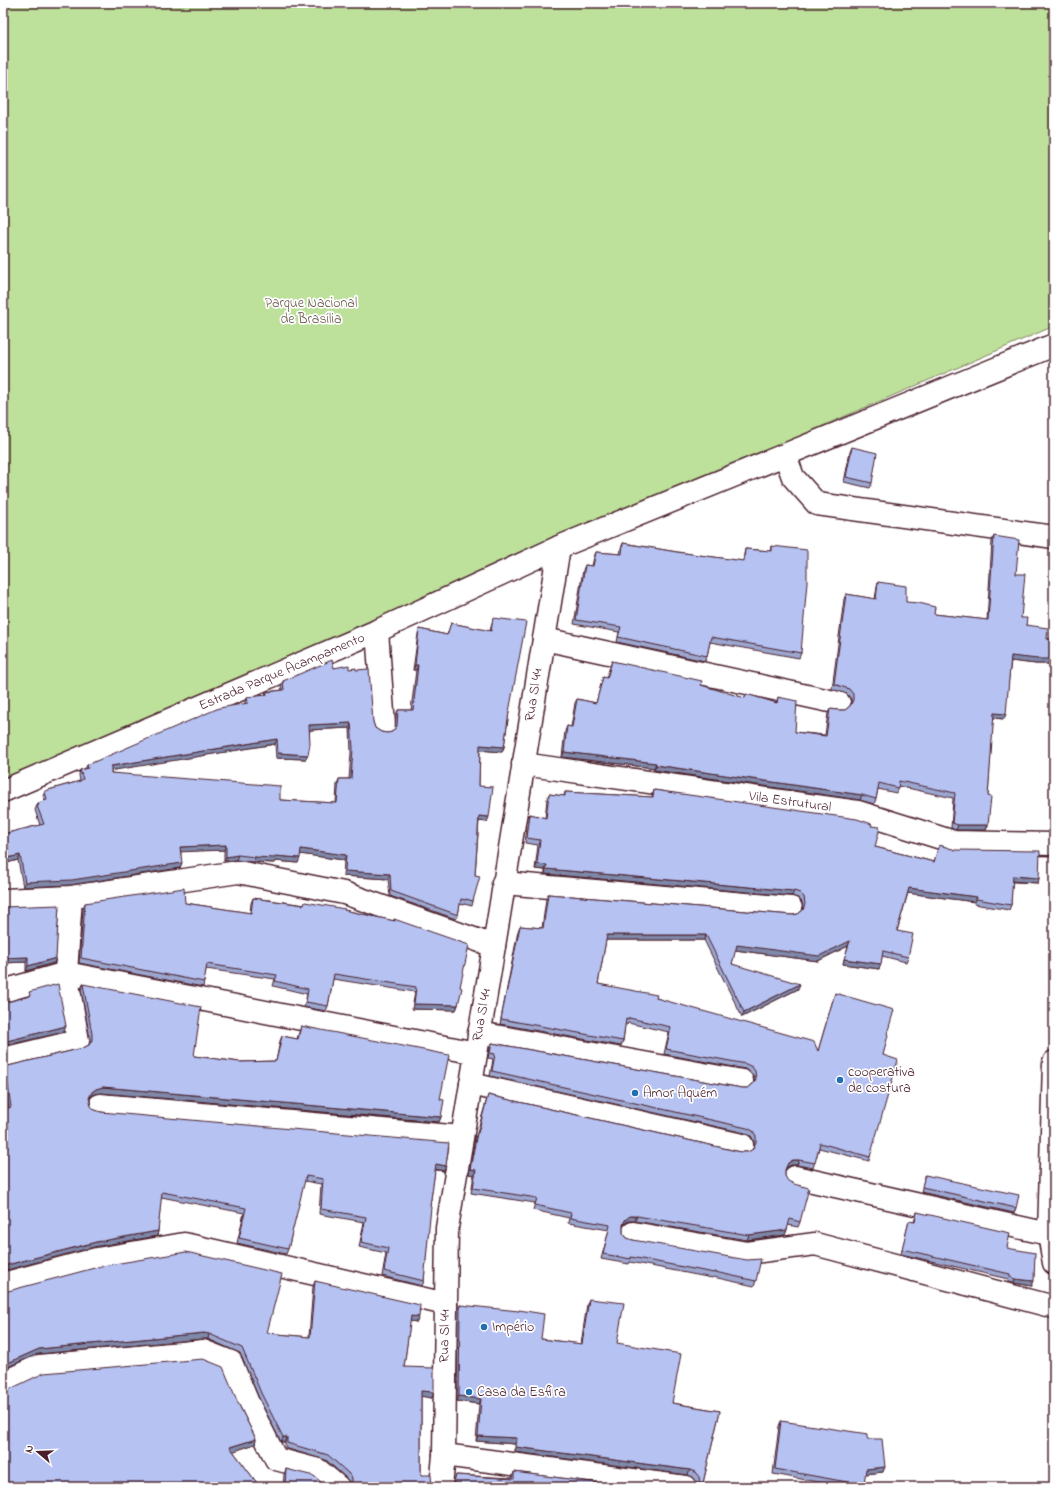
<svg xmlns="http://www.w3.org/2000/svg" width="1057" height="1490" font-family="'Indie Flower',sans-serif">
  <style>
    .green { fill: #bde09a; stroke: #848062 }
    .lines { fill: none; stroke-linecap: round; stroke-linejoin: round }
    .minor-casing { stroke: #4a1f2b; stroke-width: 25 }
    .minor { stroke: #fff; stroke-width: 22 }
    .wall { fill: #9ca7d0; stroke: #4a1f2b; fill-rule: evenodd }
    .shaded-wall { fill: #7f88a9; stroke: #4a1f2b }
    .building { fill: #b5c2f2; stroke: #4a1f2b; fill-rule: evenodd }
    .poi-dot { fill: #1f6fb2; stroke: #fff; stroke-width: 1.5 }
    .labels { text-anchor: middle; dominant-baseline: central; stroke-width: 3.5; stroke-linejoin: round; paint-order: stroke }
    .park-label { font-size: 14px; fill: #6c594c; stroke: #fff }
    .street-label { font-size: 14px; fill: #4a1f2b; stroke: #fff }
    .poi-label { font-size: 14px; fill: #4a1f2b; stroke: #fff; text-anchor: start }
  </style>
  <rect width="100%" height="100%" fill="#fff"/>
  <filter id="ink" filterUnits="userSpaceOnUse"><feTurbulence type="fractalNoise" baseFrequency=".025" numOctaves="2"/><feDisplacementMap in="SourceGraphic" scale="8" xChannelSelector="R" yChannelSelector="G"/><feConvolveMatrix kernelMatrix="1 2 1 2 8 2 1 2 1" color-interpolation-filters="sRGB"/></filter>
  <g filter="url(#ink)">
    <!-- green -->
    <path class="green" d="M3,3H1054V326L3,780Z"/>
    <g class="lines">
      <!-- minor casing -->
      <g class="minor-casing">
        <g id="minor">
          <path d="M785,455L793,477L817,504L1054,537"/>
          <path d="M377,631L384,726"/>
          <path d="M544,639L839,703"/>
          <path d="M523,764L858,812L954,842L1054,844"/>
          <path d="M3,791L377,631L559,547L1054,345"/>
          <path d="M503,883L791,908"/>
          <path d="M3,900L71,897L238,872L344,893L494,946"/>
          <path d="M3,991L66,973L476,1053"/>
          <path d="M479,1033L742,1081"/>
          <path d="M3,1059L78,1041L66,973L71,897"/>
          <path d="M1054,1062L1049,1234L1054,1263"/>
          <path d="M471,1084L742,1145"/>
          <path d="M100,1105L462,1137"/>
          <path d="M795,1177L1049,1234"/>
          <path d="M633,1233L747,1253L815,1244L1054,1307"/>
          <path d="M3,1284L97,1259L184,1244L446,1304"/>
          <path d="M3,1383L39,1366L203,1351L231,1362L248,1403L276,1459L318,1470L338,1487"/>
          <path d="M444,1455L686,1487"/>
          <path d="M441,1487L444,1455L447,1228L494,946L559,547"/>
        </g>
      </g>
      <!-- minor -->
      <use href="#minor" class="minor"/>
    </g>
    <!-- wall -->
    <g class="wall">
      <path d="M852,447L872,483L870,488L844,482L850,452Z"/>
      <path d="M994,536L1016,574L1021,618L1026,625L1047,639H1054V664H1036L1011,661L1004,719L993,718L988,796V825L986,830H956L951,828L953,798L898,786L896,793L878,789L876,799L874,804L860,800L654,770V768L562,757L565,731L567,726L571,727L575,703L577,699L596,703L603,677L606,678L612,661L744,698L776,703L778,697L795,732L825,735L828,713L830,709L838,710H845L850,706L851,704V699L847,694L832,689L844,599L846,594L875,599L877,587L878,582L906,602L934,614L987,620L992,541Z"/>
      <path d="M623,543L677,552L743,561L744,554L745,549L771,551L772,546L801,653L799,658L710,642L707,656L705,661L617,642L619,632L574,624L583,570L585,565L592,566L594,557L596,552L620,554L621,548Z"/>
      <path d="M493,618L509,712L504,747L502,752L480,750L479,786L487,822L479,821L475,875L473,901L472,906L464,904V905L460,904L458,915L456,919L390,896L388,879L343,876L344,860L300,854L298,863L275,861L274,863L253,862L236,860L224,861V850L181,851L180,868L70,885L23,887L18,860L3,864V834L40,825L35,810L38,803L45,801L43,796L45,791L80,781L79,775L80,770L85,769L87,765L245,704V702L247,697L265,695L266,692L282,690L281,686L283,681L334,668L349,669L373,722L375,728L381,732L387,733L392,732L395,728L396,715L398,710H411L416,670H413L418,634L419,629L447,635L451,623L490,631L492,623ZM350,728L351,753L349,779H339L337,784L336,803L280,800L111,773V770L275,744L276,758L306,759L310,730Z"/>
      <path d="M654,790L871,826L875,847L934,862L939,845L1039,878L1038,883L1012,882L1011,905L1009,910L974,904L975,902L908,893L897,931L908,957L906,962L882,956L881,964L879,969L843,964L848,946L818,961L735,950L732,964L798,989L742,1017L704,940H606L598,984L656,998L818,1051L835,993L887,1034L883,1055L870,1157L869,1161L819,1148L813,1168L797,1165H791L786,1168L785,1171V1176L800,1222L798,1227L788,1225L785,1235L747,1240L635,1221H628L623,1226V1233L627,1238L756,1281L754,1286L713,1277L712,1278L630,1262L629,1264L601,1259L609,1230L568,1223L569,1218L533,1210L535,1203L471,1193L474,1175L469,1174L475,1138L477,1133L488,1095L741,1152H748L753,1149L754,1146V1141L751,1136L745,1133L490,1076L493,1059L488,1058L490,1048L492,1043L742,1088H748L753,1084L754,1082V1076L750,1072L745,1069L664,1054L669,1032L628,1023L627,1025L625,1024L623,1041L621,1046L500,1024L518,931L520,926L542,928L546,899L548,894L792,915L798,914L803,910V909L802,902L798,898L792,896L545,874V870L535,869L538,845L525,843L528,819L530,814L545,818L547,799L549,794L564,796L565,792L652,797Z"/>
      <path d="M253,898L344,910L394,921V919L460,987L458,1005L456,1010L412,1009L415,992L333,979L328,1006L326,1011L304,1007L307,994L273,986L275,979L206,969L204,982L203,987L79,963L83,908L85,903H185L250,913L251,903Z"/>
      <path d="M3,907L56,958L54,963L26,971V962L3,963Z"/>
      <path d="M83,984L194,1056L240,1062L276,1061L280,1041L282,1036L297,1039L301,1026L440,1099L441,1117L439,1122L101,1093L94,1094L90,1098V1099L91,1106L95,1110L101,1112L444,1171L435,1170L430,1206L424,1281L422,1286L382,1276L386,1253L359,1247L364,1222L319,1214L321,1184L304,1181L288,1249L286,1254L237,1243L244,1213L161,1197L158,1231L157,1236L94,1247L3,1271V1110L9,1108L3,1074V1066H8L83,1048L89,1045L90,1042V1039L81,989Z"/>
      <path d="M925,1175L1016,1208L1014,1213L921,1192Z"/>
      <path d="M917,1212L1007,1248L1032,1286L1008,1282V1279L901,1254L909,1221L914,1222Z"/>
      <path d="M315,1281L417,1322L410,1321L404,1367L434,1392L432,1398L421,1396V1475L432,1487H350V1483L346,1478L326,1460L285,1448V1442H281L259,1398L240,1353L208,1339H202L38,1354L3,1291L267,1333L309,1337L313,1286Z"/>
      <path d="M589,1299L617,1343L672,1403L720,1411L702,1487H698L697,1482L693,1477L688,1475L515,1452V1444L476,1441L479,1404L457,1401L458,1310L460,1305L541,1339L581,1344L587,1304Z"/>
      <path d="M3,1390L238,1403L256,1439L255,1444L233,1451L260,1487H3Z"/>
      <path d="M781,1421L868,1439L883,1472L865,1474L863,1487H845L773,1474L779,1426Z"/>
      <path d="M286,1469L327,1487H283L284,1474Z"/>
      <path d="M514,1472L631,1487H453L456,1475L512,1478Z"/>
    </g>
    <!-- shaded-wall -->
    <g class="shaded-wall">
      <path d="M1011,656L1054,659V664H1036L1010,661Z"/>
      <path d="M415,665H418L416,670H413Z"/>
      <path d="M994,713L1006,714L1004,719L992,718Z"/>
      <path d="M351,723L350,728L308,730L309,725Z"/>
      <path d="M277,739L275,744L109,771L111,766Z"/>
      <path d="M480,745L504,747L502,752L478,750Z"/>
      <path d="M564,752L656,763L654,768L562,757Z"/>
      <path d="M278,753L308,755L306,759L276,758Z"/>
      <path d="M656,765L862,795L860,800L654,770Z"/>
      <path d="M479,816L489,817L487,822L477,821Z"/>
      <path d="M958,825H988L986,830H956Z"/>
      <path d="M226,845L224,850L178,852L180,847Z"/>
      <path d="M301,849L346,855L344,860L299,854Z"/>
      <path d="M20,855L18,860L3,864V859Z"/>
      <path d="M238,855L236,860L224,861L226,857Z"/>
      <path d="M275,856L300,858L298,863L275,861L274,863L253,862L255,857Z"/>
      <path d="M182,863L180,868L70,885L23,887L25,882Z"/>
      <path d="M537,864L547,865L545,870L535,869Z"/>
      <path d="M546,869L794,891L792,896L545,874Z"/>
      <path d="M345,871L390,874L388,879L343,876Z"/>
      <path d="M1013,876L1039,878L1038,883L1011,881Z"/>
      <path d="M909,888L977,897L975,902L907,893Z"/>
      <path d="M607,935H706L704,940H605Z"/>
      <path d="M850,941L848,946L818,961L735,950L737,945Z"/>
      <path d="M28,957L26,962L3,963V958Z"/>
      <path d="M56,958L54,963L26,971L28,966Z"/>
      <path d="M844,959L881,964L879,969L843,964Z"/>
      <path d="M800,984L798,989L742,1017L744,1012Z"/>
      <path d="M414,1004L458,1005L456,1010L412,1009Z"/>
      <path d="M66,1026L64,1032L3,1046V1042Z"/>
      <path d="M103,1087L441,1117L439,1122L101,1093L94,1094L90,1098L92,1092L96,1089Z"/>
      <path d="M793,1160H799L797,1165H791L786,1168L783,1175L788,1163Z"/>
      <path d="M436,1164L446,1166L444,1171L434,1169Z"/>
      <path d="M470,1169L476,1170L474,1175L469,1174Z"/>
      <path d="M630,1216H637L635,1221H628L623,1225L621,1230L625,1220Z"/>
      <path d="M787,1230L785,1235L747,1240L749,1235Z"/>
      <path d="M158,1231L157,1236L94,1247L3,1271V1266L96,1242Z"/>
      <path d="M1015,1279L1034,1281L1032,1286L1014,1283Z"/>
      <path d="M411,1316L419,1317L417,1322L409,1321Z"/>
      <path d="M204,1333L209,1334L208,1339H202L38,1354L3,1369V1365L39,1349Z"/>
      <path d="M421,1391L434,1392L432,1398L419,1396Z"/>
      <path d="M459,1396L481,1399L479,1404L457,1401Z"/>
      <path d="M478,1436L517,1438L515,1444L476,1441Z"/>
      <path d="M283,1437H287L285,1442H281Z"/>
      <path d="M256,1439L255,1444L229,1453L230,1447Z"/>
      <path d="M516,1447L690,1470L688,1475L515,1452Z"/>
      <path d="M885,1467L883,1472L864,1474L866,1469Z"/>
    </g>
    <!-- building -->
    <g class="building">
      <path d="M852,447L877,453L872,483L846,477Z"/>
      <path d="M994,536L1019,540L1016,574H1025L1021,618H1027L1026,625L1048,628L1047,639H1054V659H1038L1011,656L1006,714L994,713L988,796L991,797L988,825H958L952,823L955,793L899,781L898,788L879,783L876,799L862,795L656,765V763L564,752L567,726L572,727L577,699L596,703L603,677L607,678L612,661L702,681L701,685L745,698L746,694L777,703L778,697L797,701L795,732L826,736L830,709L838,710H845L850,706L853,700V694L849,689L834,684L846,594L876,599L878,582L906,586V602L919,603L935,607L934,614L988,620Z"/>
      <path d="M623,543L677,552L744,561L745,549L772,551V546L807,550V582L801,653L711,637L707,656L618,637L621,627L576,620L585,565L593,566L596,552L622,554Z"/>
      <path d="M493,618L526,622L509,712L504,747L480,745L479,786L493,787L489,817L479,816L475,875L480,876L473,901L466,899V900L461,899L458,915L391,891L390,874L345,871L346,855L301,849L300,858L275,856V858L255,857L238,855L226,857V845L180,847L182,863L72,880L25,882L20,855L3,859V834L44,824L37,806L39,805L38,803L47,800L45,791L80,781L83,779L80,770L88,768L87,765L219,708L248,703L247,697L267,695L266,692L284,690L283,681L332,660L334,668L349,665V669L356,668V670L369,669L373,722L375,728L381,732L387,733L392,732L397,726L398,710H413L418,665H415L419,629L447,635L451,623L491,631ZM351,723L353,748L351,779H339L337,803L280,800V786L111,773V766L277,739L278,753L308,755L310,744L309,725Z"/>
      <path d="M654,790L857,819L872,824L871,826L880,827L875,847L934,862L939,845L956,850L1040,851L1039,878L1013,876L1011,905L976,899L977,897L909,888L897,931L913,934L908,957L883,951L881,964L844,959L850,941L819,956L737,945L732,964L800,984L744,1012L706,935H607L598,984L657,995L656,998L814,1042L818,1051L835,993L894,1010L887,1034L888,1035L883,1055L898,1060L870,1157L820,1143L815,1163L799,1160H793L788,1163L785,1170V1176L788,1181L794,1184L809,1188L800,1222L790,1219L787,1230L749,1235L637,1216H630L625,1220L623,1225V1233L627,1238L633,1240L747,1260L761,1259L756,1281L715,1272L714,1273L631,1257V1259L603,1254L610,1225L570,1218L571,1213L535,1205L537,1198L473,1188L476,1170L470,1169L477,1133H478L488,1095L741,1152H748L753,1149L756,1143V1136L753,1131L747,1128L492,1071L495,1054L490,1053L492,1043L742,1088H748L753,1084L756,1079L755,1071L752,1067L746,1064L666,1049L671,1027L629,1018V1020L626,1019L623,1041L501,1019L520,926L543,928L548,894L792,915L798,914L803,910L805,904L804,897L800,893L794,891L546,869L547,865L537,864L540,840L527,838L530,814L546,818L549,794L565,796V792L653,797Z"/>
      <path d="M184,888L185,903L251,913L253,898L304,905L305,902L345,909L344,910L395,921L394,919L469,945L460,987L462,988L458,1005L414,1004L416,987L334,974L328,1006L306,1002L308,989L275,981L277,975L207,964L204,982L81,958L85,903Z"/>
      <path d="M59,905L56,958L28,966V957L3,958V907Z"/>
      <path d="M58,984L66,1026L3,1042V1003L30,996L29,992Z"/>
      <path d="M83,984L201,1007L194,1056L240,1062L276,1061L282,1036L298,1039L301,1026L449,1055L440,1099L444,1100L441,1117L103,1087L96,1089L92,1092L89,1098L91,1106L95,1110L101,1112L449,1143L446,1166L436,1164L430,1206L431,1207L424,1281L384,1271L388,1248L361,1242L366,1217L321,1209L323,1179L306,1176L288,1249L239,1238L246,1208L162,1192L158,1231L96,1242L3,1266V1110L11,1107L6,1071L3,1066H8L83,1048L89,1045L92,1040V1034Z"/>
      <path d="M925,1175L1019,1195L1016,1208L922,1187Z"/>
      <path d="M917,1212L1010,1233L1007,1248L1035,1253L1034,1281L1015,1279L1010,1277V1274L902,1249L909,1221L915,1222Z"/>
      <path d="M186,1252L282,1274L267,1333L310,1337L315,1281L420,1305L419,1317L411,1316L404,1367L434,1368V1392L421,1391V1475H431L432,1487H351L352,1485V1478L348,1473L328,1455L287,1443V1437H283L261,1393L242,1348L209,1334L204,1333L39,1349L3,1365V1291H8L102,1266Z"/>
      <path d="M589,1299L624,1303L617,1343L681,1354L672,1403L720,1411L702,1487H699L700,1483L699,1477L695,1472L690,1470L516,1447L517,1438L478,1436L481,1399L459,1396L460,1305L519,1311V1310L544,1314L541,1339L582,1344Z"/>
      <path d="M203,1359L223,1367L238,1403L256,1439L230,1447L260,1487H20L3,1484V1390H4L10,1389L44,1373Z"/>
      <path d="M781,1421L868,1434V1439H882L885,1467L866,1469L864,1485L775,1469Z"/>
      <path d="M286,1469L314,1476L327,1487H285Z"/>
      <path d="M514,1472L631,1487H453L456,1475L514,1479Z"/>
    </g>
  </g>
  <!-- markers -->
  <g class="poi-dot">
    <circle cx="840" cy="1080" r="4"/>
    <circle cx="635" cy="1093" r="4"/>
    <circle cx="484" cy="1327" r="4"/>
    <circle cx="469" cy="1392" r="4"/>
  </g>
  <g class="labels">
    <!-- park labels -->
    <g class="park-label">
      <text x="311" y="303">Parque Nacional<tspan x="311" dy="16">de Brasília</tspan></text>
    </g>
    <!-- street labels -->
    <g class="street-label">
      <text transform="translate(282 672) rotate(-23)">Estrada Parque Acampamento</text>
      <text transform="translate(534 695) rotate(-81)">Rua Sl 44</text>
      <text transform="translate(790 802) rotate(8)">Vila Estrutural</text>
      <text transform="translate(482 1015) rotate(-80)">Rua Sl 44</text>
      <text transform="translate(445 1336) rotate(-89)">Rua Sl 44</text>
    </g>
    <!-- poi labels -->
    <g class="poi-label">
      <text x="848" y="1072">cooperativa<tspan x="848" dy="16">de costura</tspan></text>
      <text x="643" y="1093">Amor Aquém</text>
      <text x="492" y="1327">Império</text>
      <text x="477" y="1392">Casa da Esfira</text>
    </g>
  </g>
  <!-- margin -->
  <rect width="1057" height="1490" fill="none" stroke="#fff" stroke-width="16"/>
  <rect x="8" y="8" width="1041" height="1474" fill="none" stroke="#4a1f2b" stroke-width="1.5" filter="url(#ink)"/>
  <!-- north arrow -->
  <g transform="translate(38 1452) rotate(289)" stroke="#ffffff" stroke-width="3" paint-order="stroke">
  <path d="M0-3L7 15L0 10L-7 15Z" fill="#4a1f2b"/>
  <text y="-6" font-size="11" font-weight="bold" text-anchor="middle" fill="#4a1f2b">N</text>
  </g>
</svg>
